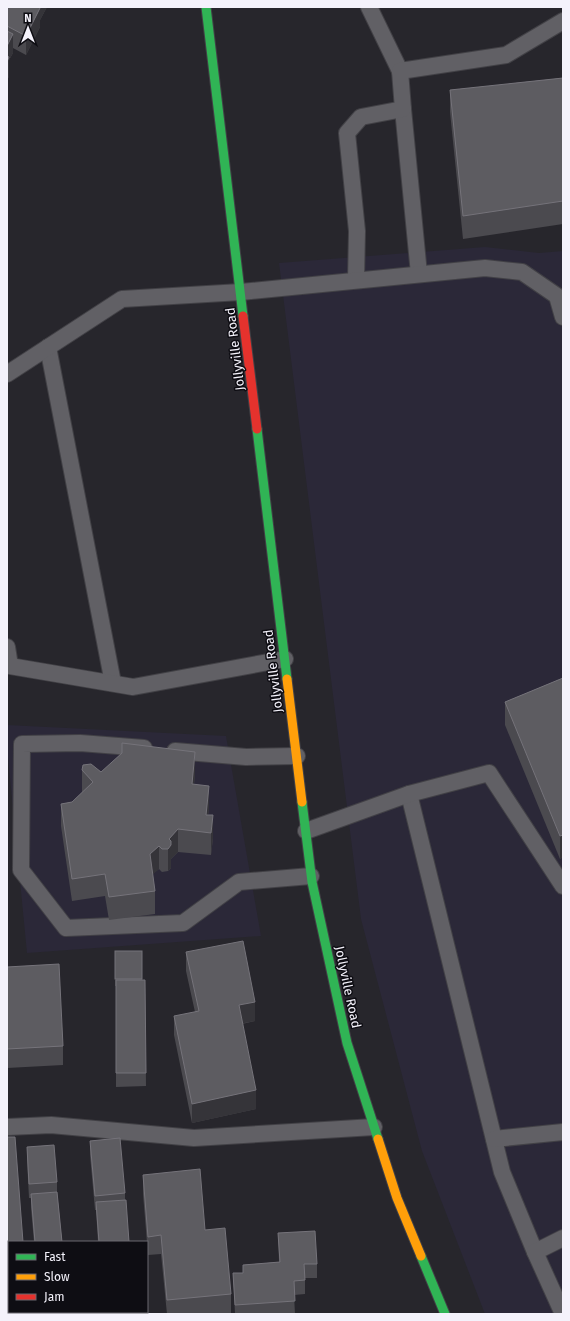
<svg xmlns="http://www.w3.org/2000/svg" width="570" height="1321" font-family="'Fira Sans',sans-serif">
  <style>
    .built { fill: #2b2838 }
    .lines { fill: none; stroke-linecap: round; stroke-linejoin: round }
    .lane-casing { stroke: #424146; stroke-width: 18 }
    .fast-casing { stroke: #424146; stroke-width: 11 }
    .slow-casing { stroke: #424146; stroke-width: 11 }
    .jam-casing { stroke: #424146; stroke-width: 11 }
    .lane { stroke: #616065; stroke-width: 16 }
    .fast { stroke: #30b455; stroke-width: 9 }
    .slow { stroke: #ff9f0a; stroke-width: 9 }
    .jam { stroke: #e5322d; stroke-width: 9 }
    .wall { fill: #4b4a4f }
    .shaded-wall { fill: #353439 }
    .building { fill: #5d5c61; stroke: #75737a }
    .labels { text-anchor: middle; dominant-baseline: central; stroke-width: 3; stroke-linejoin: round; paint-order: stroke }
    .street-label { font-size: 13px; fill: #f4f2fb; stroke: #0e0d13 }
  </style>
  <rect width="100%" height="100%" fill="#27262c"/>
  <!-- built -->
  <g class="built">
    <path d="M485,247L539,253L563,251V1314H485L422,1151L361,919L279,263Z"/>
    <path d="M7,725L226,736L261,936L27,953L7,747Z"/>
  </g>
  <g class="lines">
    <!-- lane casing -->
    <g class="lane-casing">
      <g id="lane">
        <path d="M369,7L400,71"/>
        <path d="M403,109L419,274"/>
        <path d="M356,280L357,231L347,133L361,117L403,109L400,71L506,55L563,21"/>
        <path d="M48,347L113,683"/>
        <path d="M7,374L122,299L241,292L485,268L522,272L557,296L563,317"/>
        <path d="M7,647L10,666L133,687L285,659"/>
        <path d="M144,748L80,743L22,744L21,870L66,928L183,923L239,882L311,876"/>
        <path d="M175,751L246,757L297,756"/>
        <path d="M409,794L502,1172L535,1252"/>
        <path d="M306,831L409,794L489,773L563,886"/>
        <path d="M7,1127L51,1125L194,1138L374,1127"/>
        <path d="M494,1139L563,1132"/>
        <path d="M563,1314L535,1252L563,1238"/>
      </g>
    </g>
    <!-- fast casing -->
    <g class="fast-casing">
      <g id="fast">
        <path d="M206,7L243,316"/>
        <path d="M257,429L287,679"/>
        <path d="M302,802L312,882L347,1043L378,1139"/>
        <path d="M421,1256L445,1314"/>
      </g>
    </g>
    <!-- slow casing -->
    <g class="slow-casing">
      <g id="slow">
        <path d="M287,679L302,802"/>
        <path d="M378,1139L397,1198L421,1256"/>
      </g>
    </g>
    <!-- jam casing -->
    <g class="jam-casing">
      <path id="jam" d="M243,316L257,429"/>
    </g>
    <!-- lane -->
    <use href="#lane" class="lane"/>
    <!-- fast -->
    <use href="#fast" class="fast"/>
    <!-- slow -->
    <use href="#slow" class="slow"/>
    <!-- jam -->
    <use href="#jam" class="jam"/>
  </g>
  <!-- wall -->
  <g class="wall">
    <path d="M7,7H47L40,20V27L26,55L13,48V53L9,60V76L7,81Z"/>
    <path d="M563,78V224L463,239L450,112V90Z"/>
    <path d="M563,678V857L560,859L505,725V702Z"/>
    <path d="M82,770L101,772L195,774L194,784L209,809L208,815L213,838L211,855L178,852L171,859V868L168,871L162,872L159,869L152,874L155,891V914L109,920L105,896L72,901L61,826V804L72,802L82,793Z"/>
    <path d="M562,894H563V920L562,917Z"/>
    <path d="M115,951H142V980H145L146,1086L116,1087V986H115Z"/>
    <path d="M186,952L255,1021L242,1024L256,1109L192,1123L174,1035V1016L195,1012L186,971Z"/>
    <path d="M7,967L63,1046V1065L7,1068Z"/>
    <path d="M7,1137L9,1242V1268H7Z"/>
    <path d="M90,1141L125,1193V1200L129,1242H98L96,1210H95L90,1155Z"/>
    <path d="M27,1147L57,1182V1192L62,1242H34L31,1208V1198H29L27,1160Z"/>
    <path d="M143,1175L205,1230L231,1294V1313L222,1314H167L161,1254L148,1255L143,1194Z"/>
    <path d="M278,1233L317,1264V1278H305V1294L294,1295L295,1314H235L233,1273H243V1265L279,1262Z"/>
  </g>
  <!-- shaded-wall -->
  <g class="shaded-wall">
    <path d="M38,7H47L40,20V27L26,55V36Z"/>
    <path d="M13,34V53L9,60V76L7,81V46Z"/>
    <path d="M195,752V774L192,807V784Z"/>
    <path d="M209,786V809L206,832V815Z"/>
    <path d="M213,815V838L211,855V833Z"/>
    <path d="M178,829V852L171,859V868L168,871V849L169,839Z"/>
    <path d="M563,835V857L560,859V836Z"/>
    <path d="M159,846V869L150,877V854Z"/>
    <path d="M255,1002V1021L239,1024V1005Z"/>
    <path d="M256,1090V1109L192,1123V1104Z"/>
  </g>
  <!-- building -->
  <g class="building">
    <path d="M7,7H39L40,8L26,36L7,26Z"/>
    <path d="M7,31L13,34L7,46Z"/>
    <path d="M7,56L9,57L7,62Z"/>
    <path d="M563,78V201L463,216L450,90Z"/>
    <path d="M563,678V835L560,836L505,702Z"/>
    <path d="M122,743L195,752L192,784L209,786L206,815H213L211,833L178,829L169,839L171,841V845L168,849H162L159,846L150,854L155,891L109,897L105,874L72,879L61,804L72,802L93,782L82,770L83,765L91,764L101,772L122,753Z"/>
    <path d="M243,941L255,1002L239,1005L256,1090L192,1104L174,1016L199,1011L186,952Z"/>
    <rect x="115" y="951" width="27" height="28"/>
    <path d="M59,964L63,1046L7,1049V967Z"/>
    <path d="M116,980H145L146,1073H116Z"/>
    <path d="M7,1137H15L23,1242H9V1249L7,1250Z"/>
    <path d="M120,1138L125,1193L95,1196L90,1141Z"/>
    <path d="M54,1145L57,1182L29,1184L27,1147Z"/>
    <path d="M200,1169L205,1230L225,1228L231,1294L167,1300L161,1235L148,1237L143,1175Z"/>
    <path d="M57,1192L62,1242H35L31,1194Z"/>
    <path d="M126,1200L129,1242H99L96,1202Z"/>
    <path d="M315,1231L317,1264H304L305,1280L294,1281L295,1301L235,1305L233,1273H243V1265L280,1262L278,1233Z"/>
    <rect x="29" y="1312" width="27" height="2"/>
  </g>
  <g class="labels">
    <!-- street labels -->
    <g class="street-label">
      <text transform="translate(235 349) rotate(-97)">Jollyville Road</text>
      <text transform="translate(273 671) rotate(-97)">Jollyville Road</text>
      <text transform="translate(348 987) rotate(78)">Jollyville Road</text>
    </g>
  </g>
  <!-- border -->
  <rect width="570" height="1321" fill="none" stroke="#f4f2fb" stroke-width="16"/>
  <!-- legend -->
  <rect x="8" y="1241" width="140" height="72" fill="#0e0d13" stroke="#6a6970"/>
  <rect x="16" y="1254" width="20" height="6" fill="#30b455" stroke="#6a6970"/>
  <text x="44" y="1261" font-size="12" fill="#f4f2fb">Fast</text>
  <rect x="16" y="1274" width="20" height="6" fill="#ff9f0a" stroke="#6a6970"/>
  <text x="44" y="1281" font-size="12" fill="#f4f2fb">Slow</text>
  <rect x="16" y="1294" width="20" height="6" fill="#e5322d" stroke="#6a6970"/>
  <text x="44" y="1301" font-size="12" fill="#f4f2fb">Jam</text>
  <!-- north arrow -->
  <g transform="translate(28 28)" stroke="#0e0d13" stroke-width="3" paint-order="stroke">
  <path d="M0-3L7 15L0 10L-7 15Z" fill="#f4f2fb"/>
  <text y="-6" font-size="11" font-weight="bold" text-anchor="middle" fill="#f4f2fb">N</text>
  </g>
</svg>
